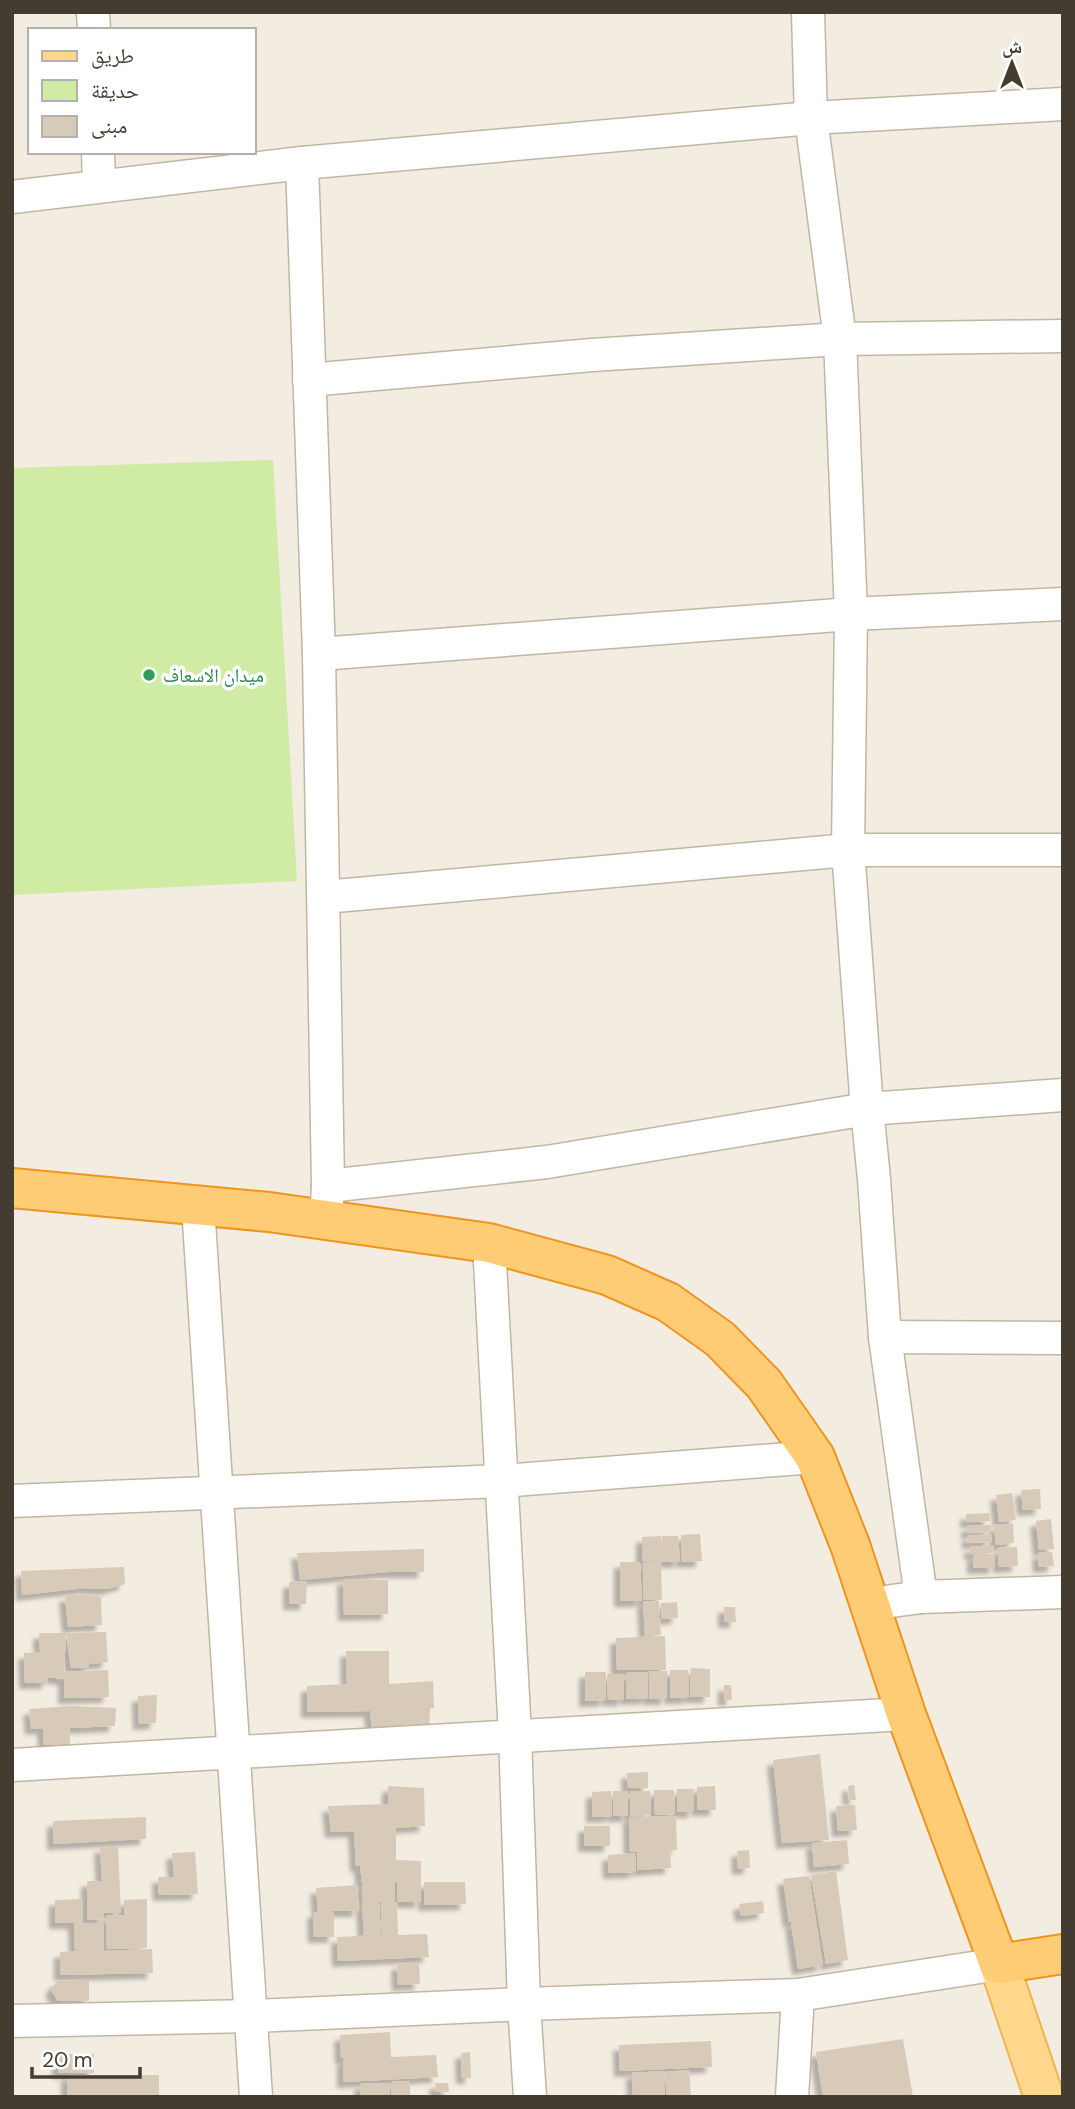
<svg xmlns="http://www.w3.org/2000/svg" width="1075" height="2109" font-family="'DM Sans','Noto Naskh Arabic',sans-serif">
  <style>
    .green { fill: #d0eca4 }
    .building { fill: #d8cab8; filter: url(#shadow) }
    .lines { fill: none; stroke-linecap: round; stroke-linejoin: round }
    .minor-casing { stroke: #c1b6a6; stroke-width: 35 }
    .primary-casing { stroke: #efb652; stroke-width: 42 }
    .trunk-casing { stroke: #ed9520; stroke-width: 42 }
    .minor { stroke: #fff; stroke-width: 32 }
    .primary { stroke: #ffd78d; stroke-width: 38 }
    .trunk { stroke: #ffcc76; stroke-width: 38 }
    .leisure-dot { fill: #2e9e5b; stroke: #fff; stroke-width: 2.5 }
    .labels { text-anchor: middle; dominant-baseline: central; stroke-width: 7; stroke-linejoin: round; paint-order: stroke }
    .leisure-label { font-size: 19px; fill: #27864d; stroke: #fff; text-anchor: start }
  </style>
  <defs>
    <filter id="shadow"><feDropShadow dx="-6" dy="6" stdDeviation="2" flood-color="#0004"/></filter>
  </defs>
  <rect width="100%" height="100%" fill="#f3ece1"/>
  <!-- green -->
  <path class="green" d="M273,460L297,881L12,895V468Z"/>
  <!-- building -->
  <g class="building">
    <path d="M1040,1489L1041,1509L1023,1510L1021,1490Z"/>
    <path d="M1012,1493L1016,1520L999,1522L996,1495Z"/>
    <path d="M989,1513L990,1521L966,1522V1514Z"/>
    <path d="M1051,1519L1054,1549L1039,1550L1036,1521Z"/>
    <path d="M1013,1524L1014,1543L996,1545L994,1525Z"/>
    <path d="M991,1525V1532L967,1533V1526Z"/>
    <path d="M700,1534L702,1561L682,1562L681,1535Z"/>
    <path d="M991,1534L992,1542L968,1543L967,1536Z"/>
    <path d="M661,1536V1549L662,1536H678L680,1562L642,1561V1537Z"/>
    <path d="M994,1545V1553L970,1554V1547Z"/>
    <path d="M1017,1547L1018,1566L999,1567L998,1548Z"/>
    <path d="M424,1549V1572H387L300,1580L297,1553Z"/>
    <path d="M1052,1552L1054,1566L1039,1567L1038,1553Z"/>
    <path d="M995,1554V1568H973V1555Z"/>
    <path d="M620,1562H640L642,1601H620Z"/>
    <path d="M661,1562L662,1600H643V1563Z"/>
    <path d="M124,1567L125,1584L107,1589L85,1588L22,1595L21,1571Z"/>
    <path d="M343,1579L388,1580V1614L344,1615Z"/>
    <path d="M307,1581L306,1604H289V1582Z"/>
    <path d="M87,1594L101,1597L102,1625L68,1627L65,1596Z"/>
    <path d="M643,1601H659L661,1635L645,1636Z"/>
    <path d="M677,1602L678,1618L662,1619L661,1603Z"/>
    <path d="M724,1607H735L736,1622H724Z"/>
    <path d="M106,1632L108,1662L90,1664L89,1645V1668H71L66,1633Z"/>
    <path d="M39,1633H66L64,1672L108,1670L109,1697L64,1698V1679L48,1677V1683H25L24,1653L40,1652Z"/>
    <path d="M665,1636L666,1670H617L616,1638Z"/>
    <path d="M346,1651H389V1684L433,1681L434,1708H430L429,1729L372,1732L370,1711L307,1712V1686L347,1684Z"/>
    <path d="M691,1668L710,1669V1697H690Z"/>
    <path d="M670,1670H688L689,1698H670Z"/>
    <rect x="649" y="1671" width="18" height="28"/>
    <path d="M585,1672H606V1700L585,1701Z"/>
    <path d="M647,1672L648,1698L626,1699V1673Z"/>
    <path d="M607,1674H624V1700H608Z"/>
    <path d="M724,1685H731L732,1700H724Z"/>
    <path d="M157,1695L156,1723L139,1724L138,1696Z"/>
    <path d="M70,1706L116,1708L115,1726L70,1728V1745H44L43,1728L31,1729L29,1709Z"/>
    <path d="M820,1754L829,1840L782,1843L773,1760Z"/>
    <path d="M648,1772V1788H628L627,1773Z"/>
    <path d="M854,1785L856,1800H849L848,1786Z"/>
    <path d="M388,1786L424,1788L425,1826L396,1828V1860L421,1861V1902H397V1882H395V1901L363,1902L362,1884L378,1883H362L360,1866H356L354,1831L331,1832L328,1806L388,1804Z"/>
    <path d="M715,1786L716,1810H697V1787Z"/>
    <rect x="677" y="1789" width="17" height="23"/>
    <path d="M654,1790H674L675,1814L655,1815Z"/>
    <path d="M611,1791L612,1816L592,1817V1792Z"/>
    <rect x="613" y="1791" width="15" height="25"/>
    <path d="M630,1791H650L651,1815L630,1816Z"/>
    <path d="M855,1805L857,1830L838,1831L836,1806Z"/>
    <path d="M676,1816L677,1850L670,1851L671,1868L637,1870V1852H630L629,1817Z"/>
    <path d="M146,1817V1839L53,1844V1821Z"/>
    <rect x="584" y="1826" width="26" height="20"/>
    <path d="M847,1840L849,1864L814,1867L812,1843Z"/>
    <path d="M100,1847H118L121,1913H104V1919L87,1920V1881H102Z"/>
    <path d="M749,1850L750,1868L738,1869L737,1851Z"/>
    <path d="M195,1852L198,1894L159,1895L158,1877H174L172,1853Z"/>
    <path d="M635,1853L636,1872L609,1873L608,1855Z"/>
    <path d="M836,1871L848,1960L826,1964L811,1875Z"/>
    <path d="M809,1876L823,1965L798,1969L791,1923L809,1919L789,1922L783,1879Z"/>
    <path d="M424,1882H465L466,1904L424,1905Z"/>
    <path d="M357,1885L359,1911H325L334,1912V1937H314L313,1912H318L316,1888Z"/>
    <path d="M83,1899V1923H104V1951L152,1949L153,1973L60,1975V1952L75,1951L74,1923H55V1900Z"/>
    <path d="M147,1899V1948L107,1949L106,1916L124,1915V1900Z"/>
    <path d="M763,1901L764,1913L741,1916L739,1904Z"/>
    <path d="M379,1902L381,1934L364,1935L362,1903Z"/>
    <path d="M397,1902L398,1935L427,1934L429,1957L338,1961L337,1937L382,1935L381,1903Z"/>
    <path d="M419,1963L420,1984L398,1985L397,1964Z"/>
    <path d="M89,1980V2001H58L51,1990L57,1981Z"/>
    <path d="M390,2032L391,2057L436,2055L438,2077L343,2082V2059L374,2057L341,2058L340,2035Z"/>
    <path d="M903,2039L913,2097H823L816,2052Z"/>
    <path d="M711,2041L712,2067L620,2071L619,2045Z"/>
    <path d="M470,2052L471,2078H462L461,2053Z"/>
    <rect x="58" y="2054" width="36" height="19"/>
    <path d="M689,2070L691,2097H667L665,2072Z"/>
    <path d="M664,2071L665,2097H633L632,2073Z"/>
    <rect x="67" y="2075" width="92" height="22"/>
    <path d="M410,2081V2097H392L391,2082Z"/>
    <path d="M389,2083L390,2097H361L360,2084Z"/>
    <path d="M435,2083H448L449,2092H436Z"/>
  </g>
  <g class="lines">
    <!-- minor casing -->
    <g class="minor-casing">
      <g id="minor">
        <path d="M93,12L94,30"/>
        <path d="M808,12L811,118L840,339L851,614L848,850L867,1109L874,1179L885,1337L921,1597"/>
        <path d="M98,152L99,186"/>
        <path d="M302,163L319,654L328,1186L326,1219"/>
        <path d="M12,197L302,163L811,118L1063,104"/>
        <path d="M309,380L592,355L840,339L1063,336"/>
        <path d="M319,654L851,614L1063,604"/>
        <path d="M324,897L848,850H1063"/>
        <path d="M328,1186L547,1162L867,1109L1063,1095"/>
        <path d="M198,1206L256,2097"/>
        <path d="M489,1243L515,1735L524,2004L530,2097"/>
        <path d="M885,1337L1063,1338"/>
        <path d="M12,1501L502,1481L815,1457"/>
        <path d="M870,1604L921,1597L1063,1592"/>
        <path d="M12,1765L906,1714"/>
        <path d="M12,2021L252,2016L524,2004L798,1995L999,1964"/>
        <path d="M792,2097L798,1995"/>
      </g>
    </g>
    <!-- primary casing -->
    <g class="primary-casing">
      <path id="primary" d="M999,1964L1044,2097"/>
    </g>
    <!-- trunk casing -->
    <g class="trunk-casing">
      <path id="trunk" d="M12,1188L269,1212L489,1243L607,1275L668,1302L720,1339L764,1384L815,1457L850,1545L906,1714L999,1964L1063,1954"/>
    </g>
    <!-- minor -->
    <use href="#minor" class="minor"/>
    <!-- primary -->
    <use href="#primary" class="primary"/>
    <!-- trunk -->
    <use href="#trunk" class="trunk"/>
  </g>
  <!-- markers -->
  <circle class="leisure-dot" cx="149" cy="675" r="7"/>
  <g class="labels">
    <!-- leisure labels -->
    <g class="leisure-label">
      <text x="163" y="675">ميدان الاسعاف</text>
    </g>
  </g>
  <!-- border -->
  <rect width="1075" height="2109" fill="none" stroke="#443c31" stroke-width="28"/>
  <!-- legend -->
  <rect x="28" y="28" width="228" height="126" fill="#ffffff" stroke="#b4b1ad" stroke-width="2"/>
  <rect x="42" y="51" width="35" height="10" fill="#ffd78d" stroke="#b4b1ad" stroke-width="2"/>
  <text x="91" y="63" font-size="21" fill="#443c31">طريق</text>
  <rect x="42" y="80" width="35" height="21" fill="#d0eca4" stroke="#b4b1ad" stroke-width="2"/>
  <text x="91" y="98" font-size="21" fill="#443c31">حديقة</text>
  <rect x="42" y="116" width="35" height="21" fill="#d8cab8" stroke="#b4b1ad" stroke-width="2"/>
  <text x="91" y="133" font-size="21" fill="#443c31">مبنى</text>
  <!-- north arrow -->
  <g transform="translate(1012 63)" stroke="#ffffff" stroke-width="5" paint-order="stroke">
  <path d="M0-5L12 26L0 18L-12 26Z" fill="#443c31"/>
  <text y="-10" font-size="19" font-weight="bold" text-anchor="middle" fill="#443c31">ش</text>
  </g>
  <!-- scale -->
  <path d="M32 2067v10h108v-10" fill="none" stroke="#443c31" stroke-width="3.5"/>
  <text x="42" y="2067" font-size="21" fill="#443c31" stroke="#ffffff" stroke-width="5" paint-order="stroke">20 m</text>
</svg>
